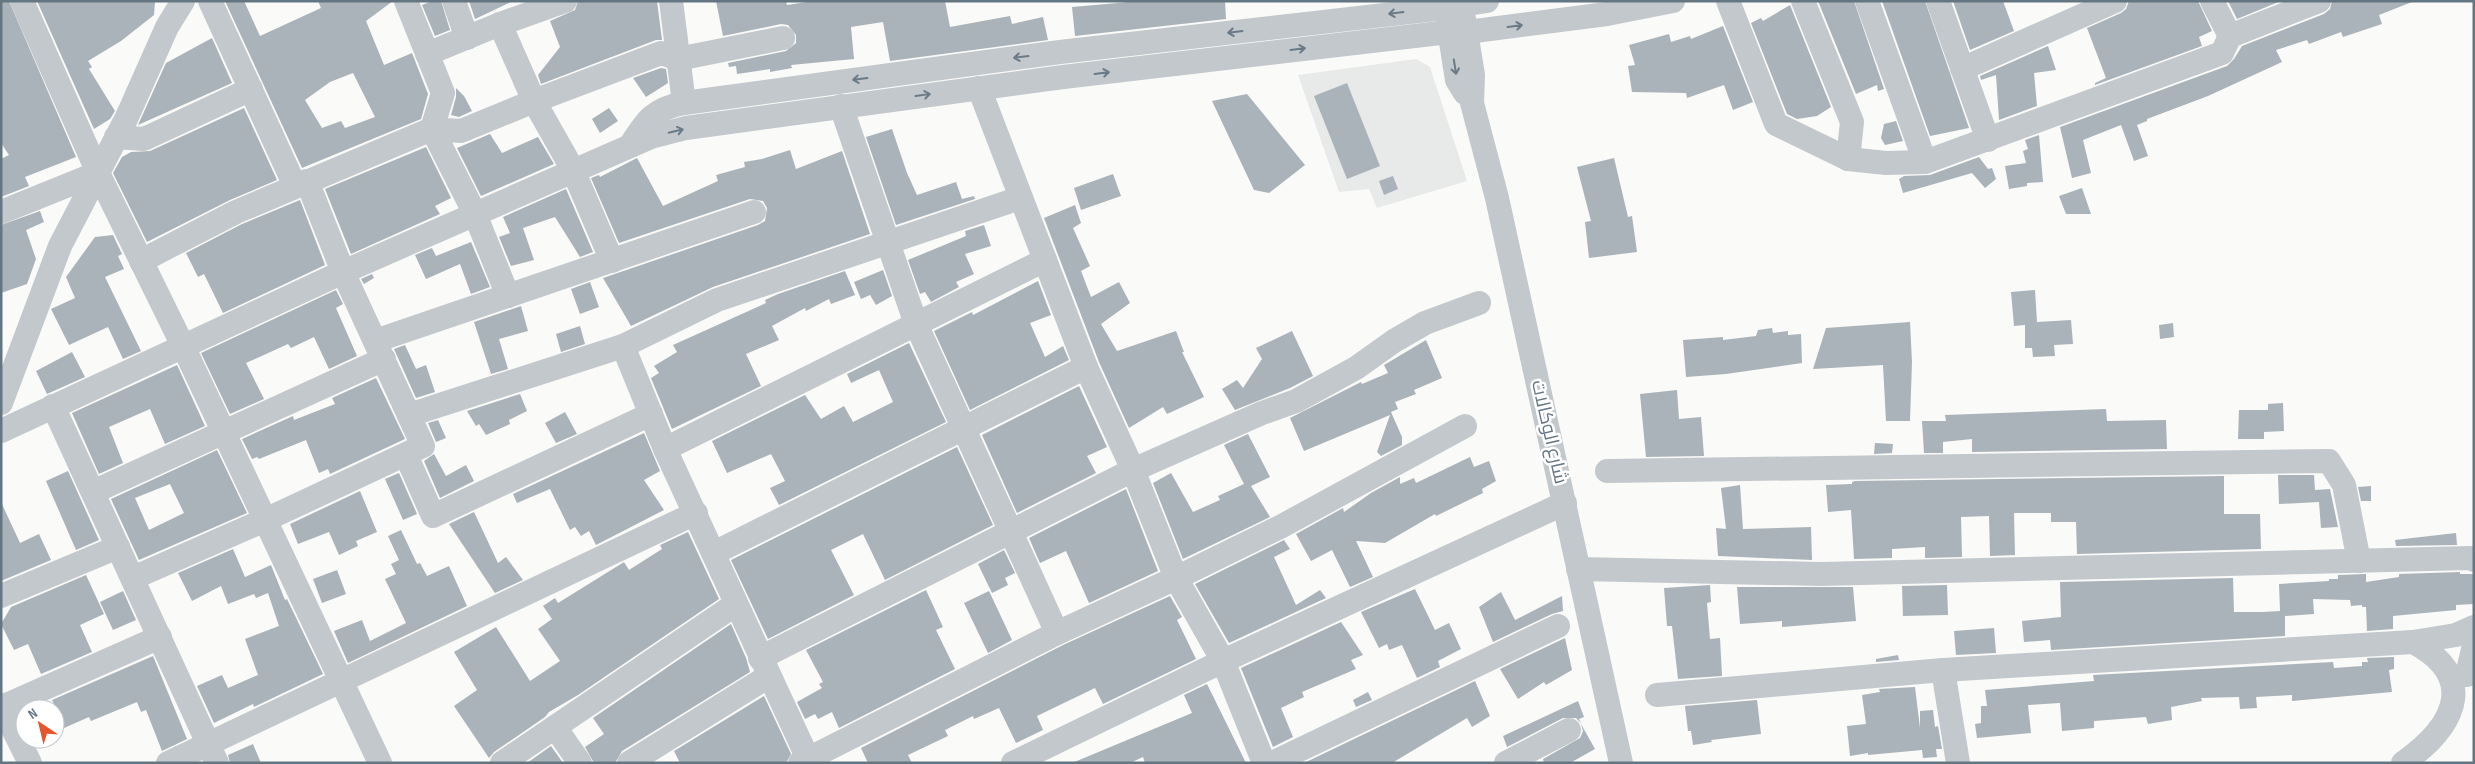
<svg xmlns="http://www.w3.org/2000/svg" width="2475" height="764" font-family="'Sofia Sans Condensed',Cairo,sans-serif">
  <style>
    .built { fill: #e8e9e9 }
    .building { fill: #aab3b9; fill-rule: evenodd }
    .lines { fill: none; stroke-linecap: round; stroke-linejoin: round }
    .minor { stroke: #c3c8cc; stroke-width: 24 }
    .oneway { stroke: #6a7a87 }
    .labels { text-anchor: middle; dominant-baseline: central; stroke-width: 5; stroke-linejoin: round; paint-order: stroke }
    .street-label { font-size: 19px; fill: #657683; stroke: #fff }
  </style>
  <rect width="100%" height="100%" fill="#fafaf8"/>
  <!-- built -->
  <path class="built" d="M1416,59L1430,67L1467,181L1377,208L1369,189L1339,192L1298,75Z"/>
  <!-- building -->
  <g class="building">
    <path d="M1,1H9L76,157L25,177L29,186L1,197V159L9,155L1,143Z"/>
    <path d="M37,1H155L154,15L121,41L88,61L92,67L89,69L115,111L110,119L94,129Z"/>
    <path d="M225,1H244L260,36L321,8L318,1H393L366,21L384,65L412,53L428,94L421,119L302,168ZM353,73L375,117L345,128L341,121L322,128L305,100L330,82Z"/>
    <path d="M432,1H441L450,30L435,36L422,5Z"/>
    <path d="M469,1H513L475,19Z"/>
    <path d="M578,1H657L662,40H656L541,84L538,75L560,47L550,21L575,10Z"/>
    <path d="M716,1H786L787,5L813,1H945L950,27L1010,16L1012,24L1043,17L1048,40L890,61L883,22L851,27L854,59L791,65L792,68L770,72V69L737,74L736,66L729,67L728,63L786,51L796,43V35L788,25L781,24L723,36Z"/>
    <path d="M1141,1H1225L1226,19L1075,36L1072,7Z"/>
    <path d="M1818,1H1854L1884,89L1878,91L1877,85L1856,94Z"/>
    <path d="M1882,1H1925L1969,128L1930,136Z"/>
    <path d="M1953,1H2003L2014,31L1970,50Z"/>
    <path d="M2129,1H2198L2212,31L2199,37L2202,46L2095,85V83L2106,78L2087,28L2121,13L2126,9Z"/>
    <path d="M2228,1H2281L2237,19Z"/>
    <path d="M2332,1L2412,2L2379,15L2382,24L2343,37L2341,32L2309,44L2307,40L2276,50L2282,62L2208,96L2147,119V121L2137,125L2148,156L2134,161L2121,125L2083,140L2091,173L2072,178L2060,127L2227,66L2234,59L2242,46L2324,14L2330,9Z"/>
    <path d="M1790,5L1831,107L1817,116L1797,119L1787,114L1751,23L1761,18L1763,21Z"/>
    <path d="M1723,26L1753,102L1733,110L1724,85L1687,98L1686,93L1632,92L1628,66L1635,65L1629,45L1669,34L1671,42L1690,36L1691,39Z"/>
    <path d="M212,38L232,83L138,125L166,63Z"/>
    <path d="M2048,46L2056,70L2034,73L2037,106L1999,120L1996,75L1981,80L1980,76Z"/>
    <path d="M661,68L666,69L668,83L646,97L633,78Z"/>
    <path d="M1347,83L1380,166L1347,179L1314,96Z"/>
    <path d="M456,88L464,96L472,111L459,117L451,115L456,97Z"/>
    <path d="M1247,94L1305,165L1269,193L1254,190L1212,101Z"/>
    <path d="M244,108L277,180L230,200L147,242L113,173L122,157L131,152L150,151Z"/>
    <path d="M609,108L618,121L600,133L592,119Z"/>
    <path d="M1896,121L1903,141L1885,145L1881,138L1884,124Z"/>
    <path d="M892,129L907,173L917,195L956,182L962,199L974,196L975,199L896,225L866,137Z"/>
    <path d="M490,134L502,153L538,137L554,164L481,196L457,148Z"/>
    <path d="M2039,135L2043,182L2027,183V186L2009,189L2005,166L2026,163L2023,151L2028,149L2025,140Z"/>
    <path d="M426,147L451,198L435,206L440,214L351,254L325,189Z"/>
    <path d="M790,150L796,169L842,151L870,234L713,287L631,326L603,278L758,225L765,221L767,208L763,201L750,199L619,243L591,178L599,175L600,177L637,158L663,206L718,181L716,175L745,167L744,162L762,159Z"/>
    <path d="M1979,157L1988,169L1992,168L1996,179L1985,188L1972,173L1903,193L1899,179L1904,176L1930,175Z"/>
    <path d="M1614,158L1628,217L1632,216L1637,252L1589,258L1585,222L1591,221L1577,167Z"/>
    <path d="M1113,174L1121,196L1081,210L1074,188Z"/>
    <path d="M1393,176L1398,189L1384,195L1379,181Z"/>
    <path d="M2082,188L2091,214H2066L2059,196Z"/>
    <path d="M566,189L593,252L580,257L555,217L523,228L534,260L511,266L499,237L510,233L503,217Z"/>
    <path d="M300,200L325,265L223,313L204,274L198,277L186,253L242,224Z"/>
    <path d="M1075,205L1081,223L1073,228L1090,266L1081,271L1091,297L1119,282L1130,303L1101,324L1117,351L1176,331L1184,352H1182L1204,397L1167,414L1163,407L1129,428L1099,362L1044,218Z"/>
    <path d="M40,211L44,222L26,230L36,259L27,284L1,293V225Z"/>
    <path d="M984,225L991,246L965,254L974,274L956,282L959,287L931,302L925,292L920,294L908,260L966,236L965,231Z"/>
    <path d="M113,235L122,254L118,256L124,269L105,277L141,351L123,359L108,327L69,345L51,309L75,298L66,277L95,237Z"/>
    <path d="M471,242L490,287L471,294L460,264L426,279L415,255L432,248L436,256Z"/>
    <path d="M883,270L892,296L876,305L870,295L861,299L854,282Z"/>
    <path d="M845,271L855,295L831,304L829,299L806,311L805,308L772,326L779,340L746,354L761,386L672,429L651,378L659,373L654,366L677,352L673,345L766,303L765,300L778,294Z"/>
    <path d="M372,274L374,278L364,284L361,279Z"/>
    <path d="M1038,281L1051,315L1030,323L1045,357L1063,346L1069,360L970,410L934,331L972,312L973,315Z"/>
    <path d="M590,282L599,307L580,314L571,289Z"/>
    <path d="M336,290L343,304L336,308L357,356L329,369L314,337L291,348L288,344L246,363L264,399L230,414L201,353Z"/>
    <path d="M2035,290L2037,322L2071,320L2073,344L2054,345L2055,356L2033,357L2032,348H2025V325L2014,326L2011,292Z"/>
    <path d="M521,306L528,331L499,339L508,369L491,374L474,322Z"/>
    <path d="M1910,322L1912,362L1910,421H1886L1883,365L1813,369L1826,328Z"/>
    <path d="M2173,323L2174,337L2160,339L2159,325Z"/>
    <path d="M580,326L585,344L561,352L556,334Z"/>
    <path d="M1772,328L1773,333L1788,331V335L1801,334L1802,363L1726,374L1686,377L1683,340L1723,337V340L1756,336L1758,330Z"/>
    <path d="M1292,331L1313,376L1290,388L1235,410L1222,389L1237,380L1243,388L1262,359L1256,348Z"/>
    <path d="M1426,340L1442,378L1414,390L1416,394L1395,402L1398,409L1391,412L1402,437V445L1381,456L1377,452L1390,415L1304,451L1290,418L1361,382L1362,384L1388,373L1384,365Z"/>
    <path d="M909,343L946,422L779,505L770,488L785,481L771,454L727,473L712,441L805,395L821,419L844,406L853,422L893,402L879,370L851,383L847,374Z"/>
    <path d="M405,345L416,369L426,365L435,392L416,398L394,349Z"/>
    <path d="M72,352L85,377L47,394L36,371Z"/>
    <path d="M177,365L205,426L165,444L150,409L109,427L123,463L99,474L72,413Z"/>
    <path d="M376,378L405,439L330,474L328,469L319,473L306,440L259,459L257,457L252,459L242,439L293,416L294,420L335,404L332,398Z"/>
    <path d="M1079,386L1107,447L1087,456L1096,473L1017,513L982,435Z"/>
    <path d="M1677,390L1679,419L1701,417L1704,456L1646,457L1640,394Z"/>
    <path d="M520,394L527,411L509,420L510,424L486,435L479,424L476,426L467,411Z"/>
    <path d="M2283,403L2284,431L2264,432V439H2238L2239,410H2268V404Z"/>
    <path d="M2106,409L2107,421L2166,420L2167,449L1972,452V439L1943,442V453H1924L1922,421H1946L1945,415Z"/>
    <path d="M565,412L577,434L556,443L545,423Z"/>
    <path d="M438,420L446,438L436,442L428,423Z"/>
    <path d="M644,433L660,471L644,480L664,510L596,545L589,531L581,536L575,527L570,530L550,489L517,503L513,494Z"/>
    <path d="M1248,434L1270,477L1251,486L1270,517L1183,559L1153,483L1171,473L1193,512L1220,500L1218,496L1244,484L1224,445Z"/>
    <path d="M1875,443L1893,444L1892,453L1874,454Z"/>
    <path d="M957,447L993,525L885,580L863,534L831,550L854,595L768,639L731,560Z"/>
    <path d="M217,450L247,513L139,560L111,499ZM170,484L184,513L149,530L135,498Z"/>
    <path d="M434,454L446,476L466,465L474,481L440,498L424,461Z"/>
    <path d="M1470,457L1474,467L1489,461L1496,481L1482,489L1483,493L1436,516L1435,514L1385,543L1356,541L1373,577L1350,587L1332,550L1311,561L1296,534L1343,508L1344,512L1371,493L1400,477V484L1414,478L1416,483Z"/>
    <path d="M68,471L99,540L76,550L46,481Z"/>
    <path d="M399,473L417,514L403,520L385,479Z"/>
    <path d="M2278,475H2314L2315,490L2330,489L2338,527L2321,528L2319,502L2279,504Z"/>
    <path d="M2224,476V514H2260L2261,549L2077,554L2076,522H2051V513H2014L2015,555L1990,556L1989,516L1961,517L1962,557L1925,558V547L1892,549V558L1854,559L1851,510L1828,512L1826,485L1852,484V482L1855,481Z"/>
    <path d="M1740,485L1743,529L1811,527L1812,560L1718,556L1716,528L1726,529L1721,488Z"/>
    <path d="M2371,486V501H2361L2358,487Z"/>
    <path d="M1126,489L1158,571L1089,603L1066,551L1040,563L1029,538Z"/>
    <path d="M360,491L377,532L356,541L358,546L339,555L329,532L298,544L290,524Z"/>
    <path d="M1,502L20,543L39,534L51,560L1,581Z"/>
    <path d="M474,512L498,563L506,557L523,580L495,593L449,524Z"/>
    <path d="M401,530L417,564L420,563L427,576L449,566L467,606L348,663L334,631L362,620L370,641L406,623L385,579L396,574L391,564L399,560L388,536Z"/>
    <path d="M688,532L719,599L578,695L549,712L545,717L494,752L489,758L454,706L477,690L454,652L496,627L530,681L560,661L538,629L552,619L543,606L555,598L558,603L624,562L629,570L662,549L660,545Z"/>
    <path d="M2456,533L2457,545L2396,546L2395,540Z"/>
    <path d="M1284,540L1290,549L1274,557L1296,605L1320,590L1326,598L1229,643L1195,584Z"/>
    <path d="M233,549L245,577L271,565L285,600L287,599L323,674L254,707L253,704L214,723L197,686L222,675L228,688L258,675L245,639L279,626L268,593L256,598L254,594L228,604L221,586L192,601L178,573Z"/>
    <path d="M1004,550L1015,573L1005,578L1008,585L992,593L978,564Z"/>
    <path d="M337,570L346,594L322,603L313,579Z"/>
    <path d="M2460,572V574H2474V604L2456,605V610L2393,616V629L2367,631L2366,607H2362V605L2351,606L2350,600L2313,599L2314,614L2285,616V636L2051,650L2050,640L2024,642L2022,621L2061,617L2060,582L2233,578L2234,612H2262L2280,611L2279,584L2329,581V579H2338V575L2366,574V582L2399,577V574Z"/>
    <path d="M86,575L104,614L80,625L92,652L41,674L28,644L14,650L1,624L11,607Z"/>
    <path d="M1710,585L1711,602L1707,603L1710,639L1720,638L1722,676L1678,679L1672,626H1667L1664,588Z"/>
    <path d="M1947,585L1948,615L1903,616L1902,586Z"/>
    <path d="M1737,587H1853L1856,621L1782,627V621L1740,624Z"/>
    <path d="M1415,589L1435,630L1449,623L1461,649L1438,661L1440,667L1417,678L1402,645L1389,650L1387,644L1379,648L1361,612Z"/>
    <path d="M926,590L943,627L936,630L955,669L839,728L832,712L818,719L815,714L805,719L797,702L822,688L819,684L823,682L806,650Z"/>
    <path d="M123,591L136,620L113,630L100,602Z"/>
    <path d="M989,591L1012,640L988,653L964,603Z"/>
    <path d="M1501,592L1515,620L1562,596L1563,611L1552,614L1493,642L1479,607Z"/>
    <path d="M1170,596L1182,617L1177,620L1196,659L1103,704L1095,688L1037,716L1043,730L1016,743L999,708L974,719L973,716L945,730L948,736L908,755L912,763H868L861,748L1063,645Z"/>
    <path d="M1341,622L1363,655L1351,660L1356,669L1302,692L1304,697L1281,708L1293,737L1273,747L1241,668Z"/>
    <path d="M731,624L746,658L750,672L622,751L615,763H594L585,747L604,734L593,718Z"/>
    <path d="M1994,628L1996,653L1956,655L1954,631Z"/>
    <path d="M1565,638L1572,670L1546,685L1544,682L1518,699L1500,669Z"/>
    <path d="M1898,655L1899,660L1876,662V659Z"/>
    <path d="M153,656L187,739L162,751L146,710L141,712L137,702L91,721L89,717L55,732V706L52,700Z"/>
    <path d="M2394,657V669L2389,670L2392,692L2292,701V695L2256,697L2257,708L2240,709L2239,697L2201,698L2202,701L2171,707L2172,720L2148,724L2146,717L2094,721V728L2062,731L2060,703L2028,705L2031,733L1977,738L1975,724L1981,723V706H1987L1985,690L2094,681L2093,675L2333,662L2334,668L2362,666V662H2368L2367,658Z"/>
    <path d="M1475,681L1490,716L1472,727L1467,718L1392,763H1304Z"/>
    <path d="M1207,684L1246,763H1145L1143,757L1130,763H1072L1192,713L1184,695Z"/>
    <path d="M1915,687L1920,728V711L1933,710L1935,727L1938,726L1942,749H1936L1937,757L1923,758L1922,750L1868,755V753L1850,756L1847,726L1866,724L1862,695L1880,692L1879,689Z"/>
    <path d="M1368,692L1372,700L1356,707L1353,700Z"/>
    <path d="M764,696L791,754L786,763H680L674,751Z"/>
    <path d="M1757,700L1761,734L1711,740L1712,742L1693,745L1691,731H1688L1685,706Z"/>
    <path d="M1578,701L1584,717L1579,719L1581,723L1576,718H1563L1507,747L1503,736Z"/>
    <path d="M1581,724L1595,749L1570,763H1544L1543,759L1580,738L1583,731Z"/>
    <path d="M253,744L261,763H230L228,755Z"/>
    <path d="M551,746L563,763H527Z"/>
  </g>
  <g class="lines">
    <!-- minor -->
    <g class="minor">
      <path d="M22,1L98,173L183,346L380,763"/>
      <path d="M210,1L295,186"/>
      <path d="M406,1L443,93L432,129L475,214L508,296"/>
      <path d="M454,1L467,38"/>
      <path d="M671,1L684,103"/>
      <path d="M1461,1L1473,75L1472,103L1497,198L1621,763"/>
      <path d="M1728,1L1776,124L1848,159L1886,163L1925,162L2222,53L2230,36L2319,1"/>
      <path d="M1803,1L1852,122L1848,159"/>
      <path d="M1867,1L1925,162"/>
      <path d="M1938,1L1988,140"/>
      <path d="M2212,1L2230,36"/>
      <path d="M1461,5L1487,1"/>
      <path d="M1447,17L1457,80L1465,93"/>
      <path d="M500,24L534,101L573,170L612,261"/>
      <path d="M1467,32L1607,14L1673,1"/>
      <path d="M427,54L500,24L565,1"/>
      <path d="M1962,69L2115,1"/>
      <path d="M979,88L1086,367L1133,470L1176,578L1223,661L1264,763"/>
      <path d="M841,106L916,324L1057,633"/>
      <path d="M116,137L144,139L251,89"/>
      <path d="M630,146C646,121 653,109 684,103L1060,52L1445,8"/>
      <path d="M1,212L98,173"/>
      <path d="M141,261L236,212L432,129L461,131L534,101L661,53L678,59L783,38"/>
      <path d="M375,341L754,212"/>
      <path d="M623,346L665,449L810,763"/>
      <path d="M1,403L60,246L127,117L167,27L183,1"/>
      <path d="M53,406L217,763"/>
      <path d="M409,415L623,346L717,300L1020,198"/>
      <path d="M1,431L343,272L651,137L686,128L1063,77L1449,32"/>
      <path d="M665,449L1045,260"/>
      <path d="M406,455L433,516L651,414"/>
      <path d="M1607,471L2329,461L2344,485L2359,561"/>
      <path d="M93,492L384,359"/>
      <path d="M714,553L1086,367"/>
      <path d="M1578,569L1821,574L2470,558L2474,560"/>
      <path d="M133,578L265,520L423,446L343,272L307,181"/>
      <path d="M1,596L118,547"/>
      <path d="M760,658L1133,470L1262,413L1296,401L1356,368L1394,341L1425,323L1479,303"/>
      <path d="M1943,670L1958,763"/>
      <path d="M2467,675L2474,645"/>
      <path d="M1657,695L1943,670L2413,642L2456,635L2474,627"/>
      <path d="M1,705L30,763"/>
      <path d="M2,707L160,637"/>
      <path d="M555,727L580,763"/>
      <path d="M168,763L696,513"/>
      <path d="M502,763L736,604"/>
      <path d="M629,763L769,676"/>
      <path d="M800,763L1057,633L1176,578L1282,526L1465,426"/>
      <path d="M1013,763L1223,661L1565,503"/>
      <path d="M1272,763L1558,626"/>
      <path d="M1506,763L1569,730"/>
      <path d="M2403,763C2461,722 2475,675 2413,642"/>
    </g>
  </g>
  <!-- one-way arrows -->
  <defs><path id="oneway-shaft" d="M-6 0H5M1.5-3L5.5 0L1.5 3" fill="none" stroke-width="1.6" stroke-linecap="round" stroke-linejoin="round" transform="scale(1.25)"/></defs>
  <g class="oneway">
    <use href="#oneway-shaft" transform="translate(1396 13) rotate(173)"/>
    <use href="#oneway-shaft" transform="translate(1515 26) rotate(-7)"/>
    <use href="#oneway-shaft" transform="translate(1235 32) rotate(173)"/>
    <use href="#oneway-shaft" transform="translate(1298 49) rotate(-7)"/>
    <use href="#oneway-shaft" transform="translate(1021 57) rotate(173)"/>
    <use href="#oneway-shaft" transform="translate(1455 67) rotate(81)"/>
    <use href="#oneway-shaft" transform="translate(1102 73) rotate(-7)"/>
    <use href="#oneway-shaft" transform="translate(860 79) rotate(173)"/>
    <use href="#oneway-shaft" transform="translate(923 95) rotate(-8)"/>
    <use href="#oneway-shaft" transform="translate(676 131) rotate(-13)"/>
  </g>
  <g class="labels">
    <!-- street labels -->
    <g class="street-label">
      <text transform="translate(1549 432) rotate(77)">شارع الوكالات</text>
    </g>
  </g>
  <!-- border -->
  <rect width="2475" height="764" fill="none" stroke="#657683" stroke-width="5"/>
  <!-- north arrow -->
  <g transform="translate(40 724) rotate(325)"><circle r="24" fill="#ffffff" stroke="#c1c8cd"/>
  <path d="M0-4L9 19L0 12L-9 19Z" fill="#e4572e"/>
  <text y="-8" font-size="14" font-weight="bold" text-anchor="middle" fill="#657683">N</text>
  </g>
</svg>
